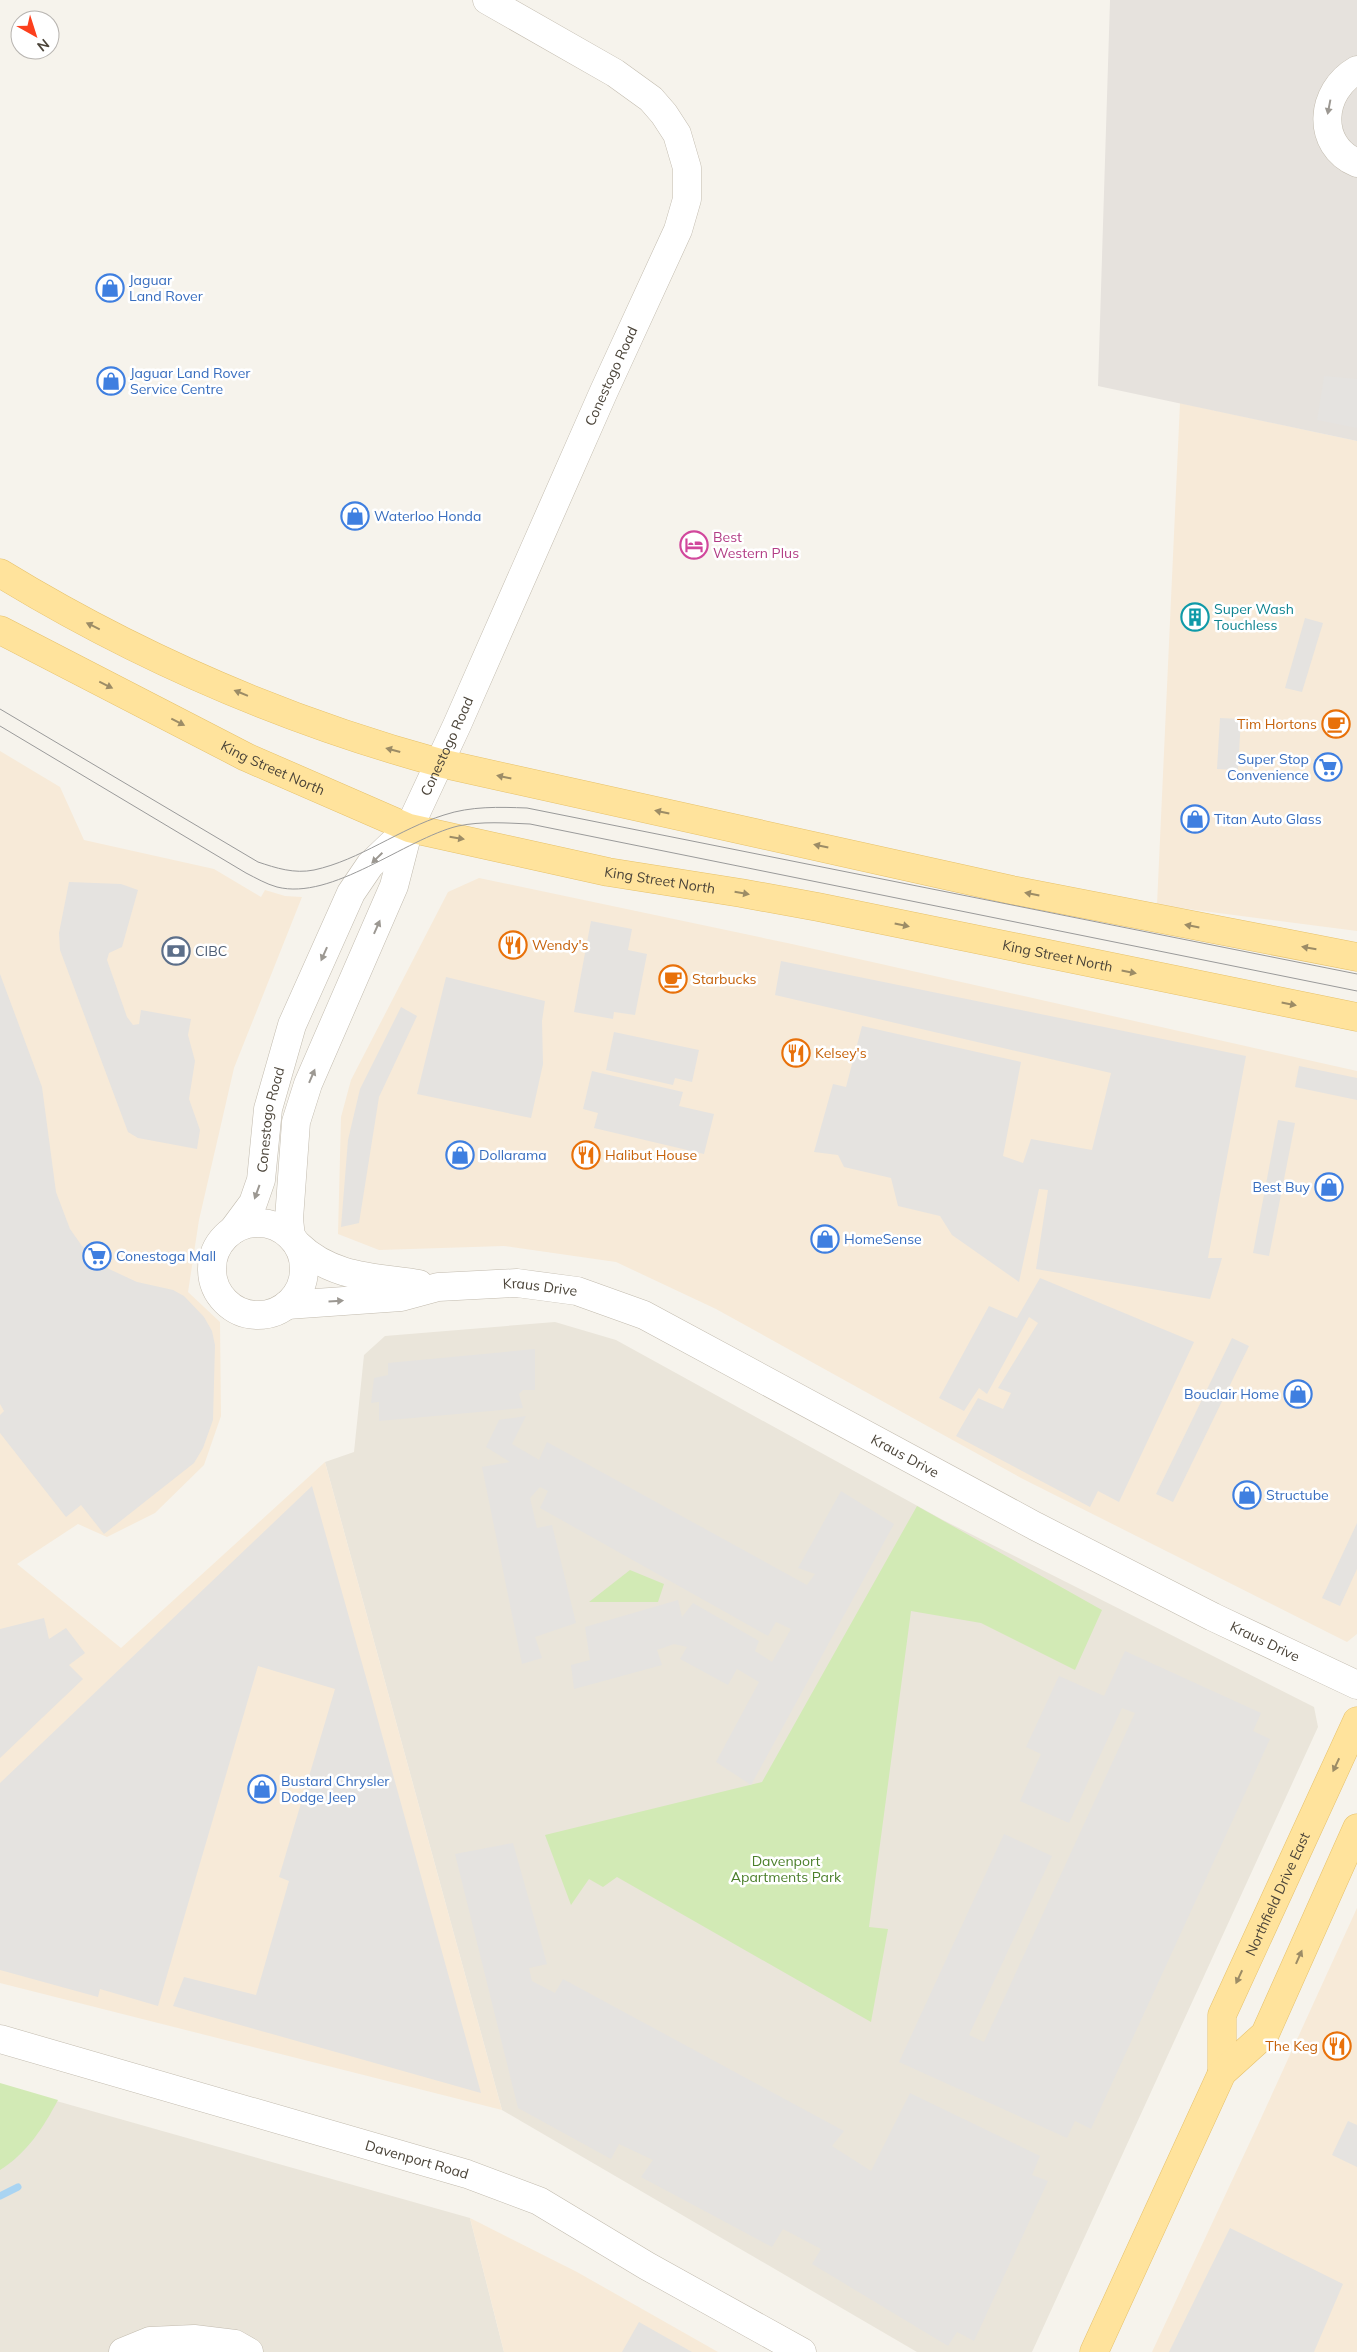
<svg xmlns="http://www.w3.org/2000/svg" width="1357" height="2352" font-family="Mulish,sans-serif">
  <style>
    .residential { fill: #eae5da }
    .commercial { fill: #f7ead8 }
    .industrial { fill: #e6e2dd }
    .green { fill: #d2eab5 }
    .parking { fill: #e5e3e0 }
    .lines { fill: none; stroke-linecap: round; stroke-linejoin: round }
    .stream { stroke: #a9d4f2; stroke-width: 7 }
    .minor-casing { stroke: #c2bbae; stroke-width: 29 }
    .major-casing { stroke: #e6c16a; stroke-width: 29 }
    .minor { stroke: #fff; stroke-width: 28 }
    .major { stroke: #ffe39c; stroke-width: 28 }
    .tram { stroke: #9a9a9a; stroke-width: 1 }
    .oneway { fill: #9c9892 }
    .oneway2 { fill: #9c8c66 }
    .labels { text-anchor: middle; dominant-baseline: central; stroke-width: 5; stroke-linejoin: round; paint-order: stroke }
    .shop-label { font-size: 14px; fill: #366cbe; stroke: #fff; text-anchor: start }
    .street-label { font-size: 14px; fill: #4b4439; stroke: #fff }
    .hotel-label { font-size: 14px; fill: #b23c85; stroke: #fff; text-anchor: start }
    .culture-label { font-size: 14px; fill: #0d838f; stroke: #fff; text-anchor: start }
    .food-label { font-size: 14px; fill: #c56008; stroke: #fff; text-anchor: start }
    .service-label { font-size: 14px; fill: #4e5e75; stroke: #fff; text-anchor: start }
    .park-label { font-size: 14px; fill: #4a7f2a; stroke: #fff }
  </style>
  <rect width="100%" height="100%" fill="#f6f3ec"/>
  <!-- residential -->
  <g class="residential">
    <path d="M555,1322L616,1340L943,1520L1314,1707L1318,1727L1032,2352H917L502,2110L325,1462L354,1452L364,1355L385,1336Z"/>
    <path d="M0,2085L470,2218L504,2352H0Z"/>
  </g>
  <!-- commercial -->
  <g class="commercial">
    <path d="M1180,403L1357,441V931L1157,905Z"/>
    <path d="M0,751L60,787L84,840L214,869L261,897L265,890L285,896L302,897L234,1068L199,1220L188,1292L220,1322L221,1416L204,1465L155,1513L107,1537L78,1524L17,1564L121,1648L325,1462L502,2110L0,1983Z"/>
    <path d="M479,878L792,944L1357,1071V1634L1347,1642L1021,1478L716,1309L616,1262L504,1246L379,1250L338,1234L341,1117L351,1080L448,892Z"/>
    <path d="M1357,1908V2352H1152L1257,2127Z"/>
    <path d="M470,2218L577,2272L718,2352H504Z"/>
  </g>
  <!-- industrial -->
  <path class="industrial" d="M1110,0H1357V441L1098,386Z"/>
  <!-- green -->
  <g class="green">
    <path d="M917,1506L1102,1610L1075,1670L981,1623L911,1611L869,1927L888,1929L871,2022L617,1877L603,1887L589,1879L571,1905L545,1835L762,1782Z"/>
    <path d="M630,1570L664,1584L658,1602H589Z"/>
    <path d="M0,2083L58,2100C43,2128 27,2153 0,2170Z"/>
  </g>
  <!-- parking -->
  <g class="parking">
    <path d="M1324,376L1357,379V428L1317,420Z"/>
    <path d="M1305,618L1323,623L1302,692L1285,688Z"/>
    <path d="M1220,718L1241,719L1238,770L1217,769Z"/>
    <path d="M69,882L121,884L138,890L122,947L109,953L107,960L127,1017L133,1025L139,1024L141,1010L191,1019L188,1035L195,1061L189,1099L200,1130L197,1149L138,1138L128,1132L60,950L59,933Z"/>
    <path d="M591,921L632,929L628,950L647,954L635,1015L614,1012L613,1019L574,1012Z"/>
    <path d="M781,961L1246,1056L1208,1258H1222L1210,1299L1036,1269L1048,1190L1039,1189L1019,1282L952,1235L940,1216L898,1206L891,1178L844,1167L838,1155L814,1152L833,1084L846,1087L862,1026L1021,1062L1003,1156L1023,1163L1031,1139L1092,1150L1111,1073L775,995Z"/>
    <path d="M0,974L42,1087L56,1192L70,1229L82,1246L109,1269L137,1282L173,1290L184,1296L204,1317L212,1331L215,1345L213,1420L203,1448L194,1463L104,1534L81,1505L66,1517L0,1433V1415L4,1411L0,1404Z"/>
    <path d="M446,977L545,1001L542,1021L543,1064L531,1118L417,1094Z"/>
    <path d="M401,1007L417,1016L379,1097L359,1223L341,1227L348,1140L360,1089Z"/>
    <path d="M614,1032L699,1050L692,1082L675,1078L673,1085L606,1070Z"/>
    <path d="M1299,1066L1357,1078V1100L1295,1087Z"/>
    <path d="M592,1071L683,1092L679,1106L714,1114L704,1154L594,1128L598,1113L583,1109Z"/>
    <path d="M1278,1120L1295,1123L1269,1256L1253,1253Z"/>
    <path d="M1040,1278L1194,1342L1119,1502L1098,1491L1090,1507L956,1436L978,1398L1003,1409L1011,1393L998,1388L1038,1323L1029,1317L987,1394L979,1388L964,1411L939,1398L989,1306L1017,1318Z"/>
    <path d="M1232,1338L1249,1346L1173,1502L1156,1494Z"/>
    <path d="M535,1349V1390H523L519,1394L523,1408L379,1421V1402L371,1403L374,1378L388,1375V1363Z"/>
    <path d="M526,1416L512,1444L539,1460L547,1442L807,1585L815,1574L798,1568L841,1491L894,1524L751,1785L716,1762L759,1682L737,1669L728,1685L680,1659L687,1647L674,1644L657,1650L662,1665L574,1689L571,1665L590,1660L585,1627L678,1600L682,1617L693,1603L759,1641L755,1651L772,1662L791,1629L776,1622L768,1636L540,1508L548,1491L540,1487L530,1498L537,1528L552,1525L576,1623L535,1637L542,1658L522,1664L482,1467L510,1462L486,1447L499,1420Z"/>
    <path d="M312,1486L371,1695L481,2093L173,2006L184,1977L256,1995L289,1881L279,1877L335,1689L258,1666L158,2006L100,1989L98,1997L0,1970V1783Z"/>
    <path d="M1357,1523V1569L1340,1606L1322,1598Z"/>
    <path d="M44,1618L49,1639L66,1628L85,1653L69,1665L83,1679L0,1758V1629Z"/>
    <path d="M1125,1651L1261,1713L1253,1731L1270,1739L1091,2129L1075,2121L1067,2138L899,2062L1004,1834L1052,1856L969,2035L984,2042L1135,1713L1122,1708L1069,1823L1020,1801L1041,1754L1026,1747L1059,1676L1104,1696Z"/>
    <path d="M513,1843L547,1964L529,1968L532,1981L555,1993L563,1979L844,2131L832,2146L871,2171L910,2093L1040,2156L1032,2175L1048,2181L974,2341L957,2332L948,2346L812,2264L821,2249L783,2229L772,2247L641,2177L653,2160L619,2144L611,2159L518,2108L455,1854Z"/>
    <path d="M1348,2121L1357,2125V2167L1332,2155Z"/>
    <path d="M1230,2228L1343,2284L1314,2352H1169Z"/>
    <path d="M639,2322L692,2352H622Z"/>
  </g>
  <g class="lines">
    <!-- stream -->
    <path class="stream" d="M0,2196L18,2187"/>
    <!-- minor casing -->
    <g class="minor-casing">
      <g id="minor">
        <path d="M1357,70C1320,91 1315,145 1357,163"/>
        <circle cx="258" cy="1269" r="46"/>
        <path id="s1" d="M233,1230L253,1203L261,1180L268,1109L292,1025L351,893L370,865L409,828"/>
        <path id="s2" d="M291,1237L289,1219L296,1122L308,1084L394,886L409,828L457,725L604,391L678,230L687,199V168L677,134L664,114L651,99L615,73L487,0"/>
        <path d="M298,1245C332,1278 375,1277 419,1284"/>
        <path id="s3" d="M287,1305L401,1297L438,1287L517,1283L577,1291L644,1315L1035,1526L1213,1617L1357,1685"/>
        <path id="s4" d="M0,2039L467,2174L539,2201L647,2266L802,2352"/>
        <path d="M123,2352L150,2341L194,2339L235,2344L249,2352"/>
      </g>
    </g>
    <!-- major casing -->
    <g class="major-casing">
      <g id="major">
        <path d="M0,573C136,656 286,721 440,763L1012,890L1357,957"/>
        <path id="s5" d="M0,630L246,757L409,828L608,872L741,893L818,907L1357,1017"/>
        <path id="s6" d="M1222,2073V2015L1357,1721"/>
        <path d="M1094,2352L1222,2073L1265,2034L1357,1828"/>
      </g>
    </g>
    <!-- minor -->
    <use href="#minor" class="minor"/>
    <!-- major -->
    <use href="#major" class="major"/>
    <!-- tram -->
    <g class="tram">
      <path d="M0,709L258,862C276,868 294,874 314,870C360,860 399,829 444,815C471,806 499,807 527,808L1357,974"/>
      <path d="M0,726L246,873C256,878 266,884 277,887C332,901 405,839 458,826C482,821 506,823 530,824L1357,991"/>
    </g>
  </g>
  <!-- one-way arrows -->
  <defs><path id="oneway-solid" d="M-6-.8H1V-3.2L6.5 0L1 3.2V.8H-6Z" transform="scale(1.25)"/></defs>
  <g class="oneway">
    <use href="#oneway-solid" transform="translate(1329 107) rotate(101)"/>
    <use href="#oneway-solid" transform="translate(377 858) rotate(136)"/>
    <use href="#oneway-solid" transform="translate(377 927) rotate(-66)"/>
    <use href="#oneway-solid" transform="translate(324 954) rotate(114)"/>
    <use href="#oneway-solid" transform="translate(312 1076) rotate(-67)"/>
    <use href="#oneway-solid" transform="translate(257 1192) rotate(110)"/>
    <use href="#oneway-solid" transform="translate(336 1301) rotate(-3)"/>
  </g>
  <g class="oneway2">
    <use href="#oneway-solid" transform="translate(93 626) rotate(-154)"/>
    <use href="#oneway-solid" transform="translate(106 685) rotate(26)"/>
    <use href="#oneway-solid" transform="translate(241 693) rotate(-158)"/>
    <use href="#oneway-solid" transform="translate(178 722) rotate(27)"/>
    <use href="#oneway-solid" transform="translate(393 750) rotate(-165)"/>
    <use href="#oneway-solid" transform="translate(504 777) rotate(-168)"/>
    <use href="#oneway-solid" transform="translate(662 812) rotate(-168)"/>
    <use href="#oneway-solid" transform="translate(457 838) rotate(9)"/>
    <use href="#oneway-solid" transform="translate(821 846) rotate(-168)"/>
    <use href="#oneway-solid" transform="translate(742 893) rotate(10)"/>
    <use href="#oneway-solid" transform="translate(1032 894) rotate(-169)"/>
    <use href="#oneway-solid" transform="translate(902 925) rotate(12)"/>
    <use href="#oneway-solid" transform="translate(1192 926) rotate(-169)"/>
    <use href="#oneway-solid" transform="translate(1309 948) rotate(-170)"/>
    <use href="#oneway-solid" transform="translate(1129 972) rotate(11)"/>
    <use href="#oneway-solid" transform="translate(1289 1004) rotate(11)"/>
    <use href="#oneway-solid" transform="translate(1336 1765) rotate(115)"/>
    <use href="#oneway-solid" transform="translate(1299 1957) rotate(-66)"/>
    <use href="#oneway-solid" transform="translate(1239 1977) rotate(115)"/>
  </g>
  <!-- icons -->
  <defs>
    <g id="shop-ring" transform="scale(1.4375)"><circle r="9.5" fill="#fff" stroke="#3f7fe0" stroke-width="1.5"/><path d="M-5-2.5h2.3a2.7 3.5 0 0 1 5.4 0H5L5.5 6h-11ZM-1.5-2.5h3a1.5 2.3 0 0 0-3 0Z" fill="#3f7fe0"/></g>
    <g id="hotel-ring" transform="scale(1.4375)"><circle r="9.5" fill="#fff" stroke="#d1479c" stroke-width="1.5"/><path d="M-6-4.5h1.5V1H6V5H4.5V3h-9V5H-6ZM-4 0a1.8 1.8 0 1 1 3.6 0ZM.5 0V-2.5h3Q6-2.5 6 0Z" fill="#d1479c"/></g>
    <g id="building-ring" transform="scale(1.4375)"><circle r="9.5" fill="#fff" stroke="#0f9aa8" stroke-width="1.5"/><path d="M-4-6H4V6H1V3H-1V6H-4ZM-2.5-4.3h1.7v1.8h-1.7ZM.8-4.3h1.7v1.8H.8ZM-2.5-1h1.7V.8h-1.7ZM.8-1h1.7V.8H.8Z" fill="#0f9aa8"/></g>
    <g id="cafe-ring" transform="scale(1.4375)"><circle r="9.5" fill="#fff" stroke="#e8710a" stroke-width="1.5"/><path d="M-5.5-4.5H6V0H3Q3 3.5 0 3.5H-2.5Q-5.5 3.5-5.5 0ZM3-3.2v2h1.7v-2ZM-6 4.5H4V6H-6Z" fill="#e8710a"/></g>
    <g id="supermarket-ring" transform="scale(1.4375)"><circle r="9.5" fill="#fff" stroke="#3f7fe0" stroke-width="1.5"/><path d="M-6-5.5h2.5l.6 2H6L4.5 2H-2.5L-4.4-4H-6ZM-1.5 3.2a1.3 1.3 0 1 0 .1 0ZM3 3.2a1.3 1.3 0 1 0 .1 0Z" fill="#3f7fe0"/></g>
    <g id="restaurant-ring" transform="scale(1.4375)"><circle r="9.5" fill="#fff" stroke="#e8710a" stroke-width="1.5"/><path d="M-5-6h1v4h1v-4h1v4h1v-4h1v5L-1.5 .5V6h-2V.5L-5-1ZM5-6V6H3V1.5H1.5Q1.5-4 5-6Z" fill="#e8710a"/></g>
    <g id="bank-ring" transform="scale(1.4375)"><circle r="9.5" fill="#fff" stroke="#5c6f8a" stroke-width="1.5"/><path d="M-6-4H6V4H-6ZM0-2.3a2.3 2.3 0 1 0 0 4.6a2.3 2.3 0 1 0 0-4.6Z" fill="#5c6f8a"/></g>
  </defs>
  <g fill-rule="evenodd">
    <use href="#shop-ring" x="110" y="288"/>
    <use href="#shop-ring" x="111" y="381"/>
    <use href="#shop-ring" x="355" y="516"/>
    <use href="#hotel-ring" x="694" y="545"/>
    <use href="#building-ring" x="1195" y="617"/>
    <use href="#cafe-ring" x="1336" y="724"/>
    <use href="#supermarket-ring" x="1328" y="767"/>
    <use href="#shop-ring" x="1195" y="819"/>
    <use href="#restaurant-ring" x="513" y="945"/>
    <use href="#bank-ring" x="176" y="951"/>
    <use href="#cafe-ring" x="673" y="979"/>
    <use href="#restaurant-ring" x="796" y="1053"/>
    <use href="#shop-ring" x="460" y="1155"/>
    <use href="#restaurant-ring" x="586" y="1155"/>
    <use href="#shop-ring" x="1329" y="1187"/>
    <use href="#shop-ring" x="825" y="1239"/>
    <use href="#supermarket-ring" x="97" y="1256"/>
    <use href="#shop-ring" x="1298" y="1394"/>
    <use href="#shop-ring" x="1247" y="1495"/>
    <use href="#shop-ring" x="262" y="1789"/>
    <use href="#restaurant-ring" x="1337" y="2046"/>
  </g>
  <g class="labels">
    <!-- shop labels -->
    <g class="shop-label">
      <text x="129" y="280">Jaguar<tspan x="129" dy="16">Land Rover</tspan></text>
      <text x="130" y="373">Jaguar Land Rover<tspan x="130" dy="16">Service Centre</tspan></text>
      <text x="374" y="516">Waterloo Honda</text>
      <text x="1309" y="759" text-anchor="end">Super Stop<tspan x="1309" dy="16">Convenience</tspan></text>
      <text x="1214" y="819">Titan Auto Glass</text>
      <text x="479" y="1155">Dollarama</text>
      <text x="1310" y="1187" text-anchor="end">Best Buy</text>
      <text x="844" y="1239">HomeSense</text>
      <text x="116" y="1256">Conestoga Mall</text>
      <text x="1279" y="1394" text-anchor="end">Bouclair Home</text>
      <text x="1266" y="1495">Structube</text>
      <text x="281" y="1781">Bustard Chrysler<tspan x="281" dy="16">Dodge Jeep</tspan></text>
    </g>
    <!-- street labels -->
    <g class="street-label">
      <text stroke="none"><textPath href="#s2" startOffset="926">Conestogo Road</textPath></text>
      <text stroke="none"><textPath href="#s2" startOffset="521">Conestogo Road</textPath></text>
      <text stroke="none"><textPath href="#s5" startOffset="306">King Street North</textPath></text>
      <text stroke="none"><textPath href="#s5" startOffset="711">King Street North</textPath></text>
      <text stroke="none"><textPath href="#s5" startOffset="1116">King Street North</textPath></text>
      <text stroke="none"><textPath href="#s1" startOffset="119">Conestogo Road</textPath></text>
      <text stroke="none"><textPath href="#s3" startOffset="255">Kraus Drive</textPath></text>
      <text stroke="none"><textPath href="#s3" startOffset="660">Kraus Drive</textPath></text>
      <text stroke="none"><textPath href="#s3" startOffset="1065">Kraus Drive</textPath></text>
      <text stroke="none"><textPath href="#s6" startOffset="191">Northfield Drive East</textPath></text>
      <text stroke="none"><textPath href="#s4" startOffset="434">Davenport Road</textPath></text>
    </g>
    <!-- hotel labels -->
    <g class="hotel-label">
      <text x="713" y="537">Best<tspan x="713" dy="16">Western Plus</tspan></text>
    </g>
    <!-- culture labels -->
    <g class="culture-label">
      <text x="1214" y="609">Super Wash<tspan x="1214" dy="16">Touchless</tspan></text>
    </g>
    <!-- food labels -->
    <g class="food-label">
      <text x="1317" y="724" text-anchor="end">Tim Hortons</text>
      <text x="532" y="945">Wendy's</text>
      <text x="692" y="979">Starbucks</text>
      <text x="815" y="1053">Kelsey's</text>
      <text x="605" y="1155">Halibut House</text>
      <text x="1318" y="2046" text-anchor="end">The Keg</text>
    </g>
    <!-- service labels -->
    <g class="service-label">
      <text x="195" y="951">CIBC</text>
    </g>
    <!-- park labels -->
    <g class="park-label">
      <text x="786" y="1861">Davenport<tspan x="786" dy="16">Apartments Park</tspan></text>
    </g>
  </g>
  <!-- north arrow -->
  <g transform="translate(35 35) rotate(141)"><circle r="24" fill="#ffffff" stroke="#b7b4b0"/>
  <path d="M0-4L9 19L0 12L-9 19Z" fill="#fc3f1d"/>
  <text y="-8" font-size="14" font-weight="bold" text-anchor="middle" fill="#4b4439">N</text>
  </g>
</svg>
